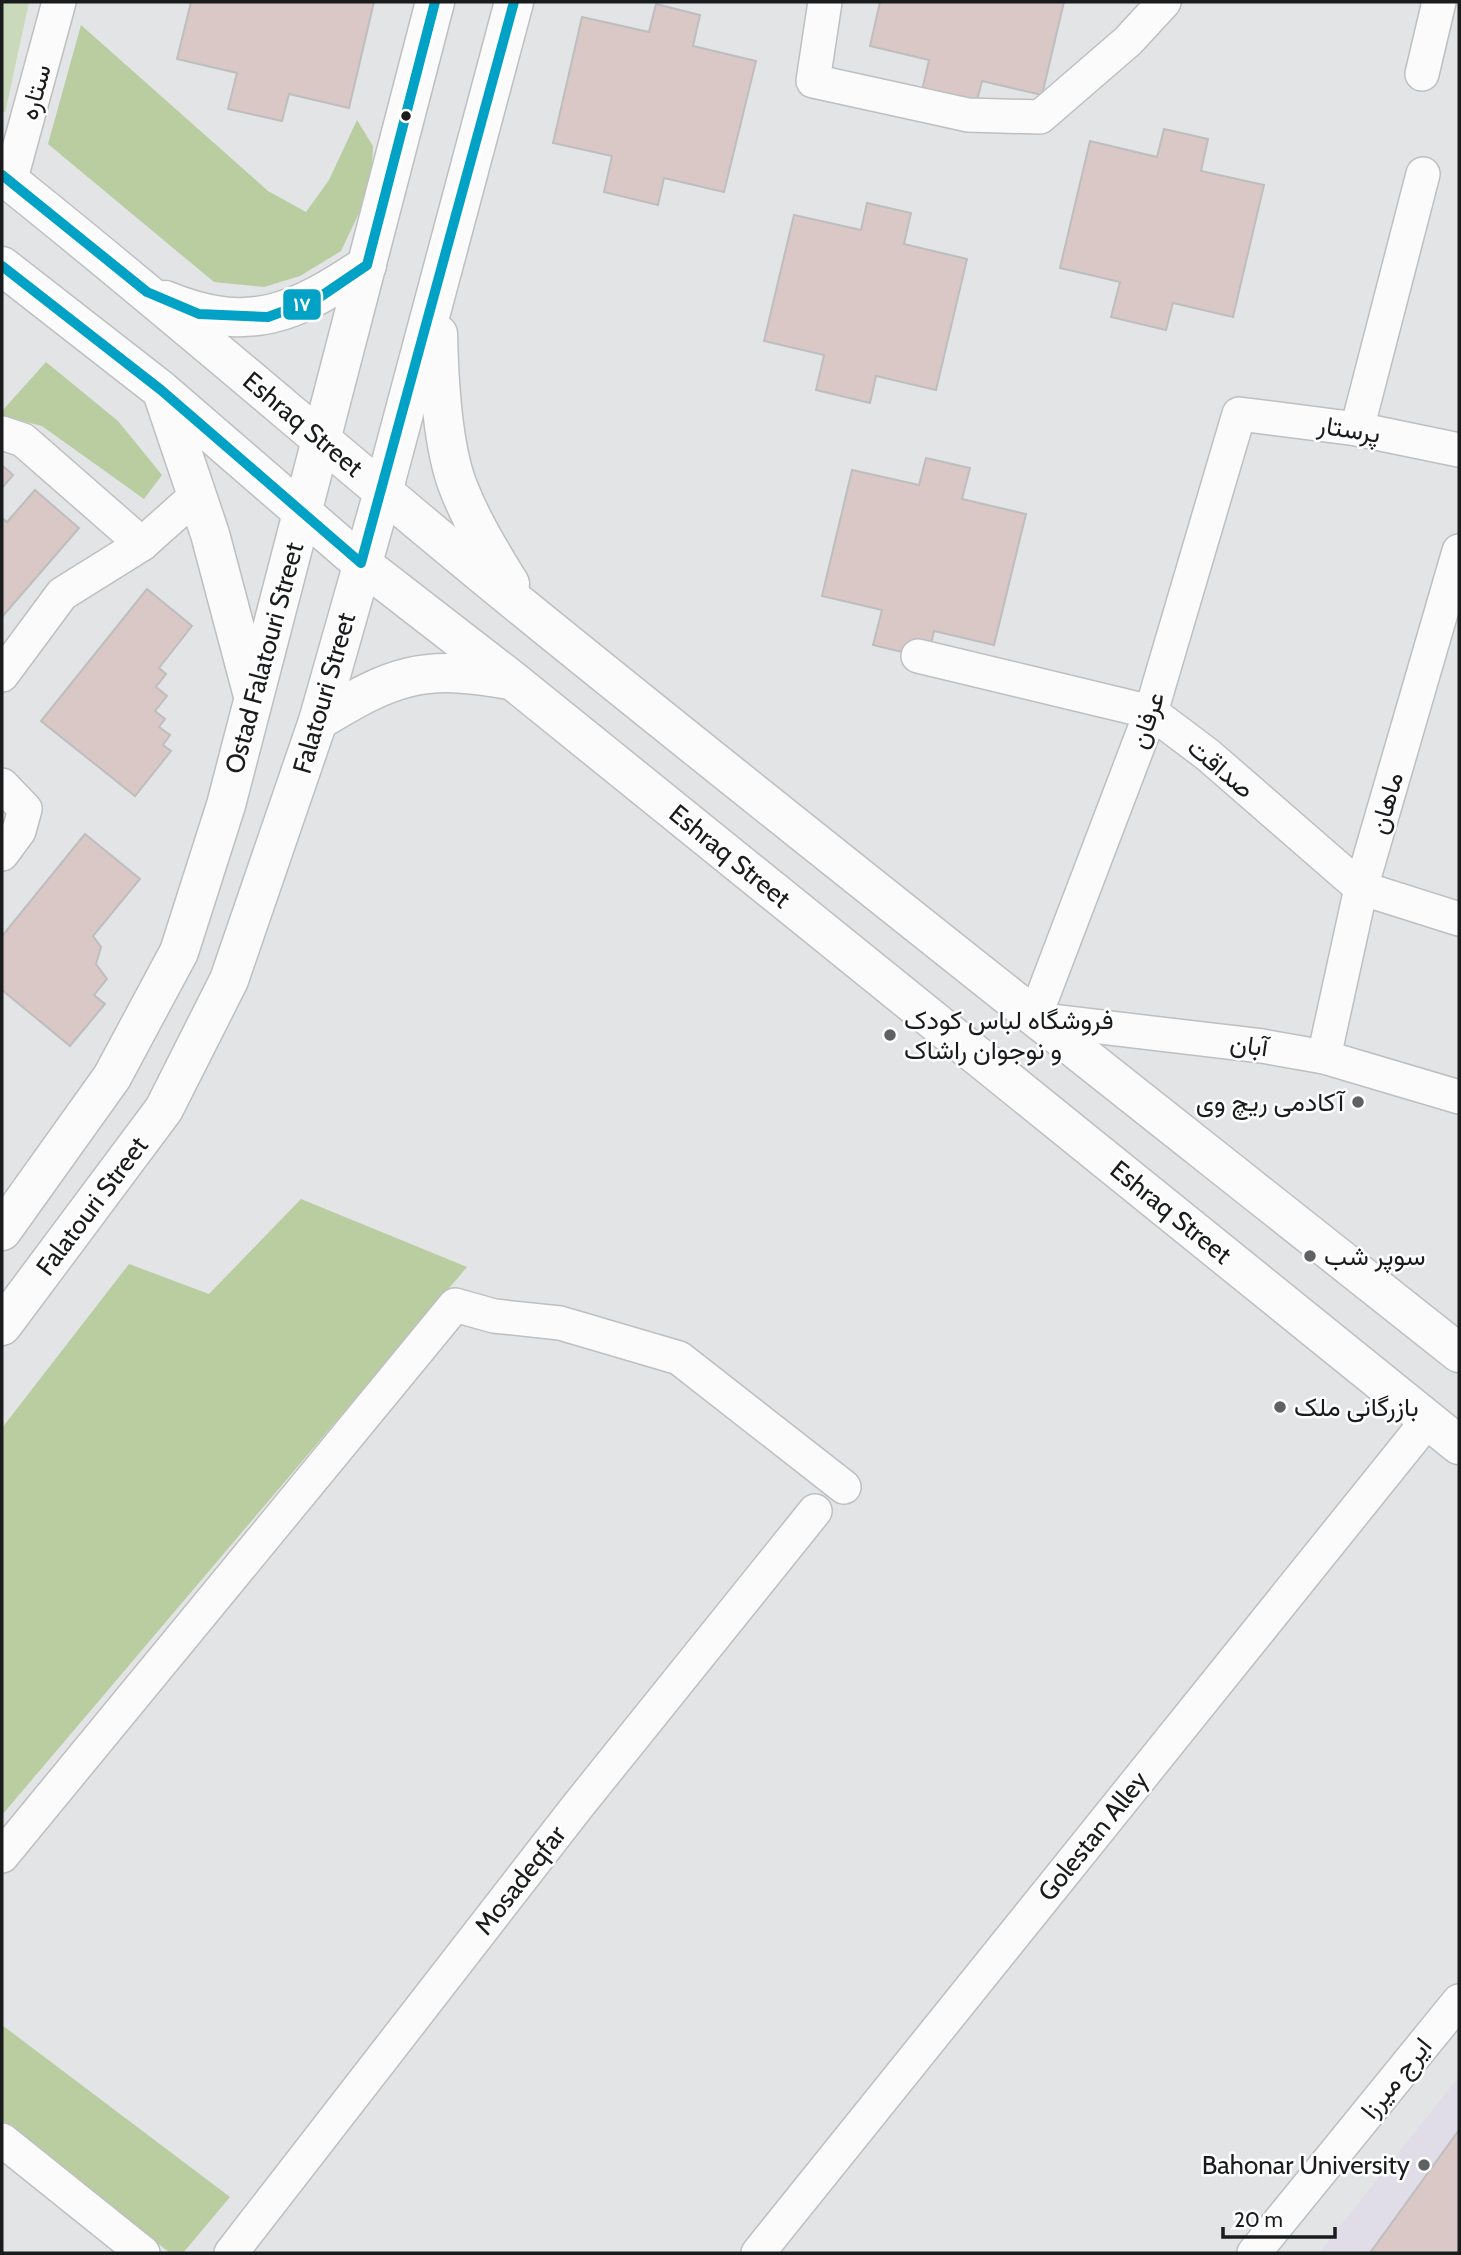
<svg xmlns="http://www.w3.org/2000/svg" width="1461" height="2255" font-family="Cabin,Vazirmatn,sans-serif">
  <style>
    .education { fill: #e0dce8 }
    .green { fill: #c9d9b9 }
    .forest { fill: #b9cda1 }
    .building { fill: #d9c8c6; stroke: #bebebe; stroke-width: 2 }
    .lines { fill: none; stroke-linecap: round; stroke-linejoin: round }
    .street-casing { stroke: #bdbfc1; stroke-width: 36 }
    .secondary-casing { stroke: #bdbfc1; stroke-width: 41 }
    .street { stroke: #fbfbfb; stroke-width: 33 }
    .secondary { stroke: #fbfbfb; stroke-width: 38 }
    .bus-1-casing { stroke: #fff; stroke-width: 16 }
    .bus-1 { stroke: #01a2c5; stroke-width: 10 }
    .bus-dot { fill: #191b1c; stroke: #fff; stroke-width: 2.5 }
    .poi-dot { fill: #5f6163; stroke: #fff; stroke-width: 2.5 }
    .labels { text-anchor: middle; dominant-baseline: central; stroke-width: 5; stroke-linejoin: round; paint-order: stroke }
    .street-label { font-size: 26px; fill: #191b1c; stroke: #fff }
    .poi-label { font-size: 26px; fill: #191b1c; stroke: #fff; text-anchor: start }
    .line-badge { stroke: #fff; stroke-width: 2.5 }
    .badge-label { font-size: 19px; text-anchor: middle; font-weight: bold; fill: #fff }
  </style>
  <rect width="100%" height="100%" fill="#e2e4e6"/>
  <!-- education -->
  <path class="education" d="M1459,2077V2253H1319Z"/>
  <!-- green -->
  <path class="green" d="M2,2H29L5,113L2,110Z"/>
  <!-- forest -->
  <g class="forest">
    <path d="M81,25L268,191L306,212L329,180L357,120L373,146L371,188L341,251L300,276L264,287L214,282L48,144Z"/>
    <path d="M46,362L118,421L162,475L144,499L42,426L2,416V411Z"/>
    <path d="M301,1199L467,1267L2,1815V1428L129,1264L209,1294Z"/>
    <path d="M2,2025L230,2197L183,2253H170L2,2120Z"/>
  </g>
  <!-- building -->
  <g class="building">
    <path d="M191,2H374L349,108L289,94L282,121L228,109L237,73L177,59Z"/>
    <path d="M880,2H1064L1042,95L982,81L975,108L921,95L929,60L870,46Z"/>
    <path d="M656,4L700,15L693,46L756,61L724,192L664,178L658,205L604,192L612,156L553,143L582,17L649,32Z"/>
    <path d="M1164,129L1208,139L1201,171L1264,185L1233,317L1173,303L1166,330L1111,317L1120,282L1060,268L1090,141L1157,157Z"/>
    <path d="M867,203L911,213L904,244L967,259L936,390L876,376L870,403L816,390L824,355L764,341L794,215L861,230Z"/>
    <path d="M926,458L970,468L962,499L1026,514L994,645L934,631L928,658L873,645L882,610L822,596L852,470L919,485Z"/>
    <path d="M2,465L13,475L2,488Z"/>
    <path d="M35,490L79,528L2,617V518L7,522Z"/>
    <path d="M147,589L192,626L159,668L166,674L156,687L167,696L155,711L165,719L159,727L170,735L163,745L171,751L135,796L41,721Z"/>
    <path d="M85,834L140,879L93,936L101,947L96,964L107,979L94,995L105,1004L70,1046L2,990V936Z"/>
    <path d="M1459,2130V2253H1370Z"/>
  </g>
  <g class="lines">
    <!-- street casing -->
    <g class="street-casing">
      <g id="street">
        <path d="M825,2L813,81L968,115L1040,117L1128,41L1164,2"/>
        <path d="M1422,74L1439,2"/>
        <path d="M10,182L59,2"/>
        <path d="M1357,429L1423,174"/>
        <path d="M2,433L23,440L142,544"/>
        <path d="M1459,450L1357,429L1239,414L1151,712L1034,1019L1262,1046L1324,1057L1459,1097"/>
        <path d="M918,656L1151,712L1208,755L1361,888L1459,919"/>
        <path d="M2,675L62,594L142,544L198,494"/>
        <path d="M2,785L25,809L19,831L2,854"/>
        <path d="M1324,1057L1361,888L1459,551"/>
        <path d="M2,1856L455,1305L494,1316L560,1323L679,1358L844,1487"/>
        <path d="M2,2140L143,2253"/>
        <path d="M231,2253L577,1807L815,1511"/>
        <path d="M758,2253L1428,1420"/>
        <path d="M1254,2253L1459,2001"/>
      </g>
    </g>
    <!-- secondary casing -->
    <g class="secondary-casing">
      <g id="secondary">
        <path d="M2,175C181,317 353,470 531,614C838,863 1149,1107 1459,1353"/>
        <path d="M2,266L161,390L361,563L512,680L1459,1445"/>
        <path d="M165,300C250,335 295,313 367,265"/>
        <path d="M438,334C439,379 442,447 459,489C472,522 491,553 510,584"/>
        <path d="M162,392L210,534L253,696"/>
        <path d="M318,721C393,675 422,664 510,680"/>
        <path d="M2,1231L112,1077L179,952L226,805L435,2"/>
        <path d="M2,1326L164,1109L229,980L318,721L383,492L514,2"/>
      </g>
    </g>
    <!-- street -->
    <use href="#street" class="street"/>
    <!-- secondary -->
    <use href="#secondary" class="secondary"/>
    <!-- bus-1 casing -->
    <g class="bus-1-casing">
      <g id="bus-1">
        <path d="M2,175L147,292L199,314L268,317L317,299L367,265L435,2"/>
        <path d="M2,266L161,390L361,563L514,2"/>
      </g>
    </g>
    <!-- bus-1 -->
    <use href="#bus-1" class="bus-1"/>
  </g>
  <!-- markers -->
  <circle class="bus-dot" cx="406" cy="116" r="6"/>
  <g class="poi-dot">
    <circle cx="890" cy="1035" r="7"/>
    <circle cx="1358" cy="1102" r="7"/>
    <circle cx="1310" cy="1256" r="7"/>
    <circle cx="1280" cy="1407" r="7"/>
    <circle cx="1424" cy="2165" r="7"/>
  </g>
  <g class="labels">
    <!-- street labels -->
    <g class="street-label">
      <text transform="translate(35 92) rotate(-75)">ستاره</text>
      <text transform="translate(303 424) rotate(40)">Eshraq Street</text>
      <text transform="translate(1349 429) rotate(9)">پرستار</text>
      <text transform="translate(264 658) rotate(-75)">Ostad Falatouri Street</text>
      <text transform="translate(324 693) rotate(-74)">Falatouri Street</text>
      <text transform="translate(1147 720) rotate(-71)">عرفان</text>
      <text transform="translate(1221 768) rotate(40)">صداقت</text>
      <text transform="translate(1386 803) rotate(-74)">ماهان</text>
      <text transform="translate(730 856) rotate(39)">Eshraq Street</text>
      <text transform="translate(1249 1045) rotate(8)">آبان</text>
      <text transform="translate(92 1206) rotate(-53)">Falatouri Street</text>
      <text transform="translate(1171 1212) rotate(39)">Eshraq Street</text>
      <text transform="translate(1093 1836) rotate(-51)">Golestan Alley</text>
      <text transform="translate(520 1880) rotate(-52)">Mosadeqfar</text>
      <text transform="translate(1396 2078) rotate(-51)">ایرج میرزا</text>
    </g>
    <!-- poi labels -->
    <g class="poi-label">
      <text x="904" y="1020">فروشگاه لباس کودک<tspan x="904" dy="30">و نوجوان راشاک</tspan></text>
      <text x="1344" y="1102" text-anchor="end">آکادمی ریچ وی</text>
      <text x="1324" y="1256">سوپر شب</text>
      <text x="1294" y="1407">بازرگانی ملک</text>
      <text x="1410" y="2165" text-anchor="end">Bahonar University</text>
    </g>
  </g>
  <rect class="line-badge" x="282" y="288" width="40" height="33" rx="7" fill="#01a2c5"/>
  <g class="badge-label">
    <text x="302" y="311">۱۷</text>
  </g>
  <!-- border -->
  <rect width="1461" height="2255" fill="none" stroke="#191b1c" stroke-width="7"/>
  <!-- scale -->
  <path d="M1223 2227v10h112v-10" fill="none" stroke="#191b1c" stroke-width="3.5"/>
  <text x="1234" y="2227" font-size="21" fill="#191b1c" stroke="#ffffff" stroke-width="5" paint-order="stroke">20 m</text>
</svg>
